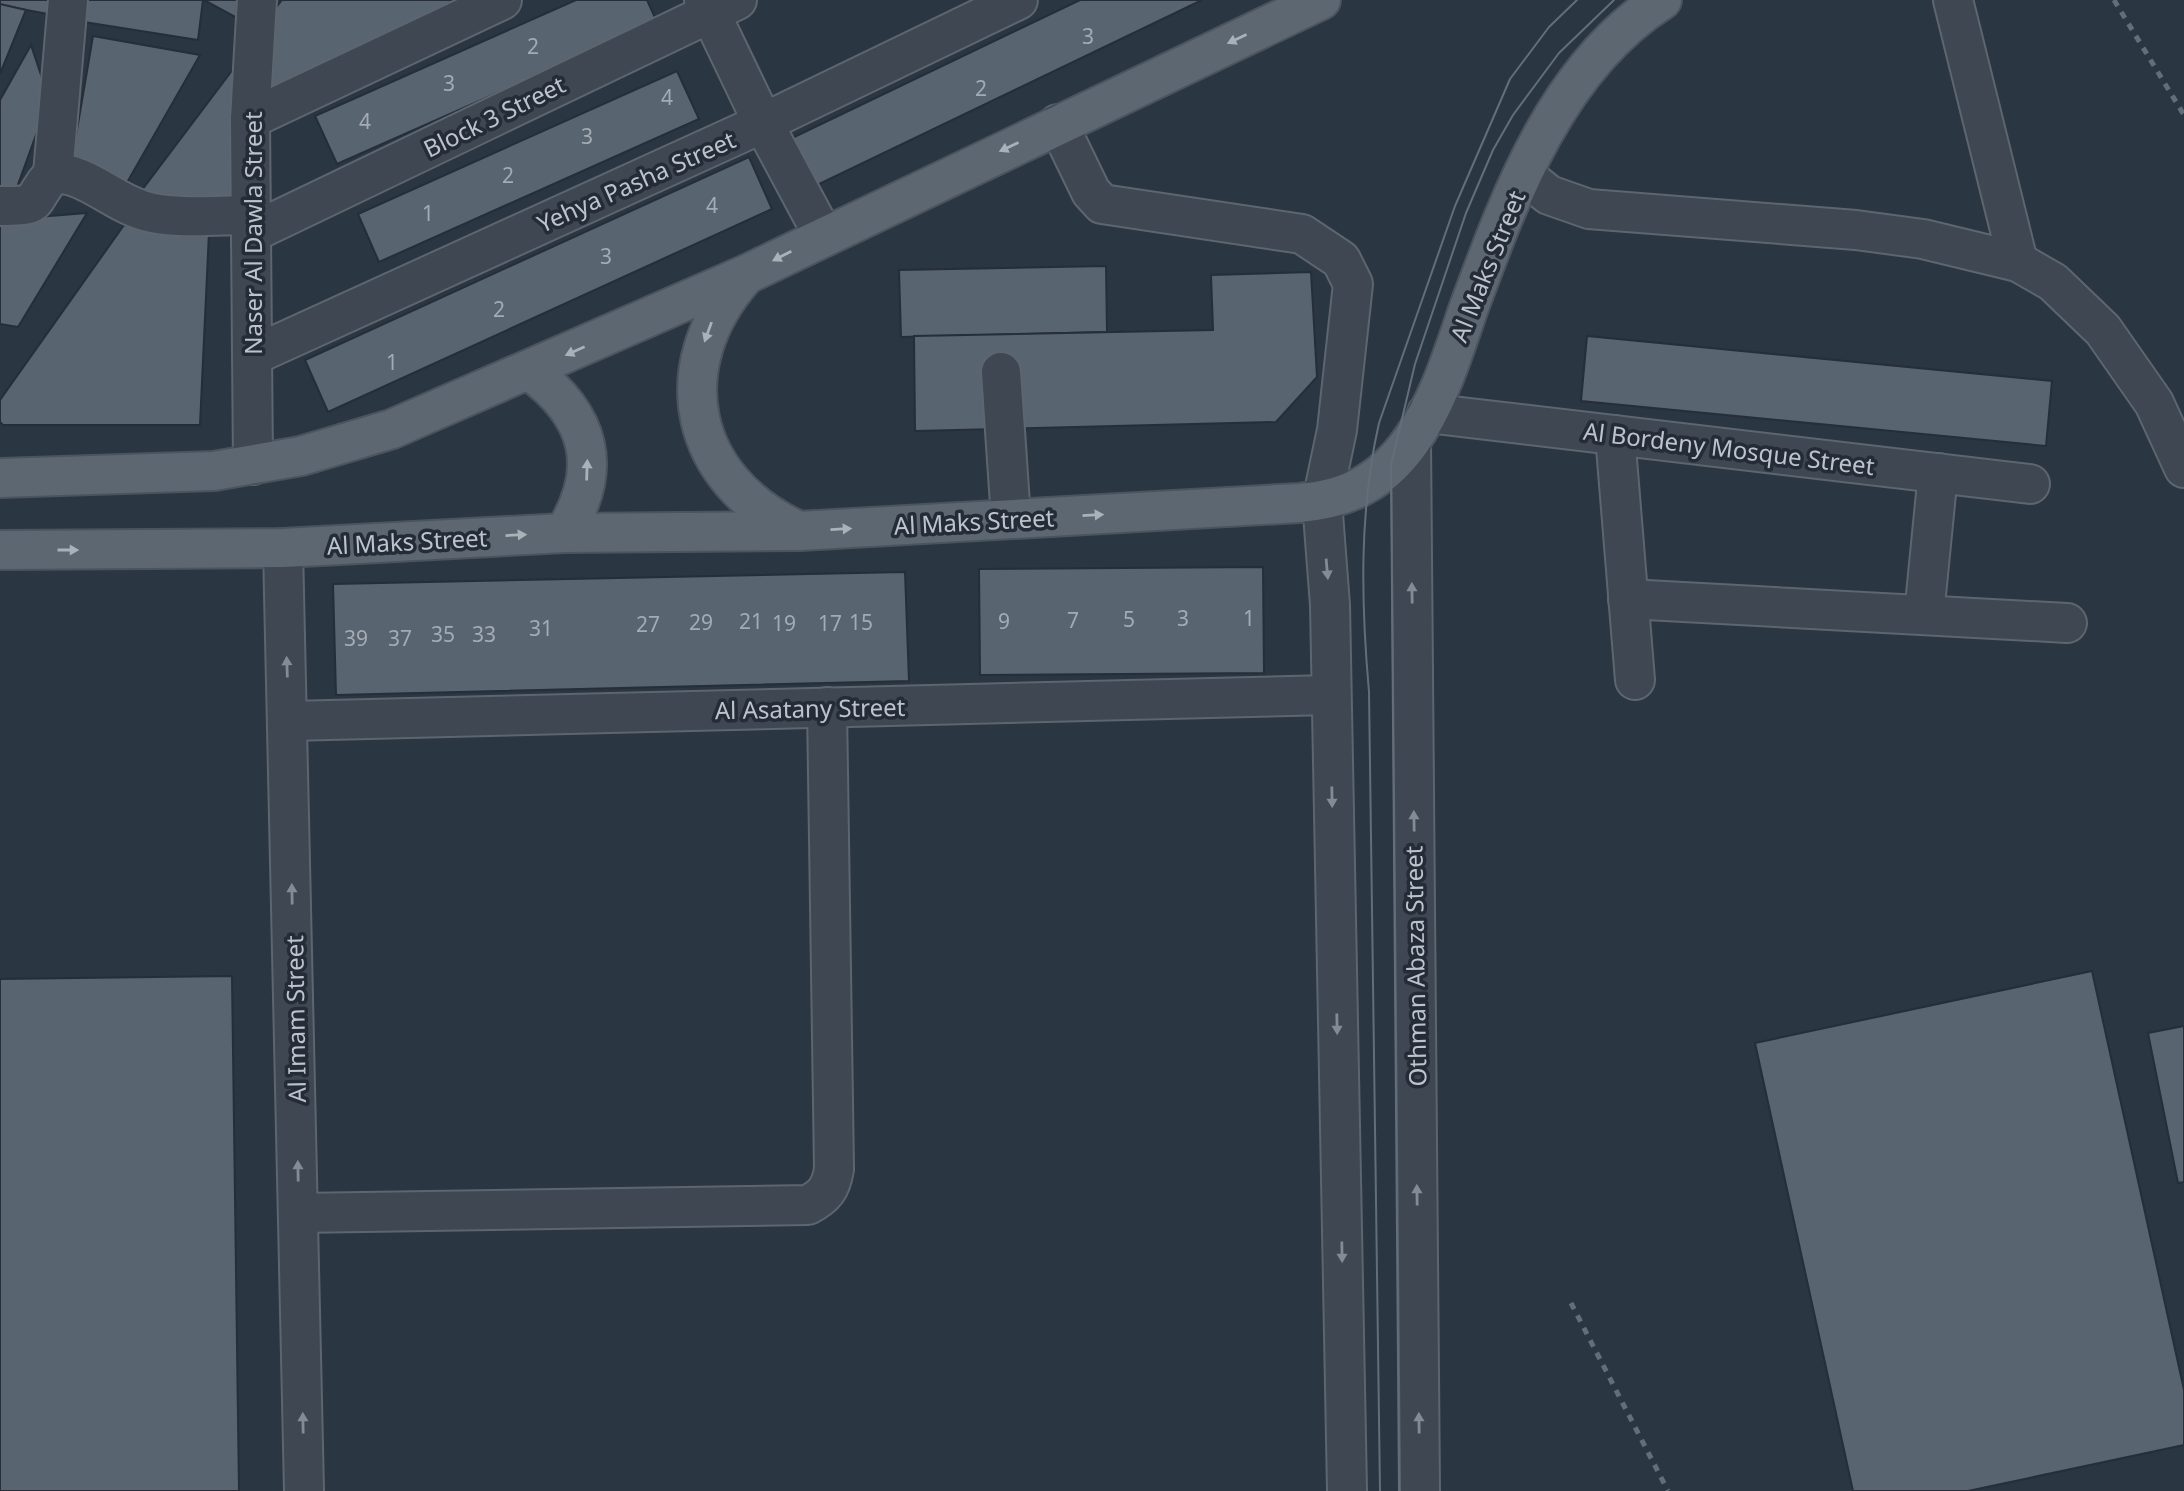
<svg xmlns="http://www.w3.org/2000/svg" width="2184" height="1491" font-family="'Noto Sans',sans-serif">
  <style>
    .building { fill: #596471; stroke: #252e39; stroke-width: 2 }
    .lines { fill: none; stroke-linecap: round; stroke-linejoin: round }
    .minor-casing { stroke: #5d656f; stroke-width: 42 }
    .major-casing { stroke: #4b535e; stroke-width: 42 }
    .minor { stroke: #3e4752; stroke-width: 38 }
    .major { stroke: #5d6771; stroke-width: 38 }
    .tram { stroke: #636e7a; stroke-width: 2 }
    .rail { stroke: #636e7a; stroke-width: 5; stroke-dasharray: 7 7; stroke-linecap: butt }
    .oneway { fill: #a9b1b9 }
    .oneway2 { fill: #838b95 }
    .labels { text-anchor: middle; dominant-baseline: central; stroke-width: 7; stroke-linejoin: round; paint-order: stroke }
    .number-label { font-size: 21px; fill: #a3abb4 }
    .street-label { font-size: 24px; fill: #bcc3cb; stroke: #232c37 }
  </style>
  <rect width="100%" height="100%" fill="#2a3642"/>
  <!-- building -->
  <g class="building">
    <path d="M0,0H52L48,14L0,5Z"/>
    <path d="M85,0H203L198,40L84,22Z"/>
    <path d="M204,0H249L239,19Z"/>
    <path d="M282,0H461L268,97L267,19Z"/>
    <path d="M576,0H647L657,22L337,164L315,116Z"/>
    <path d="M1080,0H1202L813,187L790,139Z"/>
    <path d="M0,4L26,10L0,74Z"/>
    <path d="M93,36L200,55L125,186L72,159Z"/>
    <path d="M31,45L49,99L16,190L0,188V100Z"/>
    <path d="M240,60L232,201L139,194Z"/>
    <path d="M677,71L699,119L379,262L358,214Z"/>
    <path d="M749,157L772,209L328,412L305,360Z"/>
    <path d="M87,213L18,327L0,324V220Z"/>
    <path d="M124,225L209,232L200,425H3L0,422V400Z"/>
    <path d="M1106,266L1107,332L901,337L899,270Z"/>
    <path d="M1311,272L1317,377L1276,422L915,431L914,336L1213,330L1211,275Z"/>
    <path d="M1587,336L2052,381L2046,446L1581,401Z"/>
    <path d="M1263,567L1264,673L980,675L979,569Z"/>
    <path d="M905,572L909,681L336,695L333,584Z"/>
    <path d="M2092,971L2184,1390V1445L1968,1491H1853L1755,1043Z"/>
    <path d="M232,976L239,1491H0V979Z"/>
    <path d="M2184,1026V1182L2178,1183L2148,1033Z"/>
  </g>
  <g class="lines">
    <!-- minor casing -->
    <g class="minor-casing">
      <g id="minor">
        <path d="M704,0L763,123L823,235"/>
        <path d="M1953,0L2018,262"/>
        <path d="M250,119L502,0"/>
        <path d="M1058,124L1091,192L1102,204L1302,234L1341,260L1353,284L1337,430L1322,501L1330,605L1347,1491"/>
        <path d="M53,174L68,0"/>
        <path d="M1524,175L1549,195L1589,209L1856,230L1923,239L2018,262L2053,282L2103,330L2154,403L2184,468"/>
        <path d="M0,206C46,206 27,202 53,174C87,171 115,206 153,213C184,219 220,215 251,215"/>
        <path d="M251,233L737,0"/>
        <path d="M252,356L763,123L1018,0"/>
        <path d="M1001,372L1011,519"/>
        <path d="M1427,413L2030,484"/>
        <path d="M1615,435L1635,680"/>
        <path d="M1411,441L1420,1491"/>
        <path d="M253,465L250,119L257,0"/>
        <path d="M283,548L304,1491"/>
        <path d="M1628,599L2067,623"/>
        <path d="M1924,615L1938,473"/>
        <path d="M289,721L1330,695"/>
        <path d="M298,1213L808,1205C825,1196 831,1188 834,1169L827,707"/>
      </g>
    </g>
    <!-- major casing -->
    <g class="major-casing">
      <g id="major">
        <path d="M744,277C664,368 689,481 799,531"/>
        <path d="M530,371C590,415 605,468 564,533"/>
        <path d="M0,478L214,471L301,456L392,429L745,275L1321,0"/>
        <path d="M0,550L283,548L564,533L799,531L1299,503C1348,499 1382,482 1411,441C1438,403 1453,354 1468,310C1509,199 1556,67 1662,0"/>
      </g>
    </g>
    <!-- minor -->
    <use href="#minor" class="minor"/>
    <!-- major -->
    <use href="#major" class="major"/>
    <!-- tram -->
    <g class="tram">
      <path d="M1380,1491L1369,692C1361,602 1359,511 1379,423L1455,206L1510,79L1549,27L1577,0"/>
      <path d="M1399,1491L1391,465L1415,364L1466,213L1493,150L1513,115L1559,53L1614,0"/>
    </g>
    <!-- rail -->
    <g class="rail">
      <path d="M2114,0L2184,115"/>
      <path d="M1571,1303L1668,1491"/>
    </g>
  </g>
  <!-- one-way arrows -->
  <defs><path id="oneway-solid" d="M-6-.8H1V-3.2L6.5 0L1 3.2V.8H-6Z" transform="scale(1.75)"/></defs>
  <g class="oneway">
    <use href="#oneway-solid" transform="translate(1237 39) rotate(155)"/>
    <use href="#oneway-solid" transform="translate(1009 147) rotate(155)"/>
    <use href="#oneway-solid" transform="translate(782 256) rotate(153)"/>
    <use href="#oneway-solid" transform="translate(708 332) rotate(110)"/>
    <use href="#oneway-solid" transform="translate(575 351) rotate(156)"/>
    <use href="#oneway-solid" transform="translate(587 470) rotate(-88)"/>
    <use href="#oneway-solid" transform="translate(1093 515) rotate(-3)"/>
    <use href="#oneway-solid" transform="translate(841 529) rotate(-3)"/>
    <use href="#oneway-solid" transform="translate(516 535) rotate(-3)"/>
    <use href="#oneway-solid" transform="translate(68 550)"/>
  </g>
  <g class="oneway2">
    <use href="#oneway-solid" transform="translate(1327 569) rotate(85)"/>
    <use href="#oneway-solid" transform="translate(1412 593) rotate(-91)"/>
    <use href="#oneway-solid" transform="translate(287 667) rotate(-92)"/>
    <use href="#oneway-solid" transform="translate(1332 797) rotate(89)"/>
    <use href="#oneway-solid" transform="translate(1414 821) rotate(-91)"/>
    <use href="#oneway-solid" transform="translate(292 894) rotate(-91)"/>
    <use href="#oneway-solid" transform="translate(1337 1024) rotate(89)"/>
    <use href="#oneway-solid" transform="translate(298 1171) rotate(-91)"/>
    <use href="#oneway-solid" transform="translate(1417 1195) rotate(-91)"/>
    <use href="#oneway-solid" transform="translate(1342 1252) rotate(89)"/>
    <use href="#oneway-solid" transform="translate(303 1423) rotate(-91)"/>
    <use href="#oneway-solid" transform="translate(1419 1423) rotate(-91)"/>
  </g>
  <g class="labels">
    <!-- number labels -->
    <g class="number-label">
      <text x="1088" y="36">3</text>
      <text x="533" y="46">2</text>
      <text x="449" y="83">3</text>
      <text x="981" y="88">2</text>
      <text x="667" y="97">4</text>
      <text x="365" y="121">4</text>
      <text x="587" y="136">3</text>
      <text x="508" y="175">2</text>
      <text x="712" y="205">4</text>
      <text x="428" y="213">1</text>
      <text x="606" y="256">3</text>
      <text x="499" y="309">2</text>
      <text x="392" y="362">1</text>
      <text x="1183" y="618">3</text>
      <text x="1249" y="618">1</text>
      <text x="1129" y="619">5</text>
      <text x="1073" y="620">7</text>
      <text x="751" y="621">21</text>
      <text x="1004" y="621">9</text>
      <text x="701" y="622">29</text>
      <text x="861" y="622">15</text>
      <text x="784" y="623">19</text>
      <text x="830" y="623">17</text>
      <text x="648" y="624">27</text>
      <text x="541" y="628">31</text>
      <text x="443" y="634">35</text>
      <text x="484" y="634">33</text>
      <text x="356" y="638">39</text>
      <text x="400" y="638">37</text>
    </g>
    <!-- street labels -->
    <g class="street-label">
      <text transform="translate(494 116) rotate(-26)">Block 3 Street</text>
      <text transform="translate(636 181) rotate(-24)">Yehya Pasha Street</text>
      <text transform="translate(252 233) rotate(-90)">Naser Al Dawla Street</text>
      <text transform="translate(1487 266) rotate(-68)">Al Maks Street</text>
      <text transform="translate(1729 448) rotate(7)">Al Bordeny Mosque Street</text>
      <text transform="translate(974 521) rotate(-3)">Al Maks Street</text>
      <text transform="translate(407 541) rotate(-3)">Al Maks Street</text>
      <text transform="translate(810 708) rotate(-1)">Al Asatany Street</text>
      <text transform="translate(1415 966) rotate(-91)">Othman Abaza Street</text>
      <text transform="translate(295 1019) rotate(-91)">Al Imam Street</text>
    </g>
  </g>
</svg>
